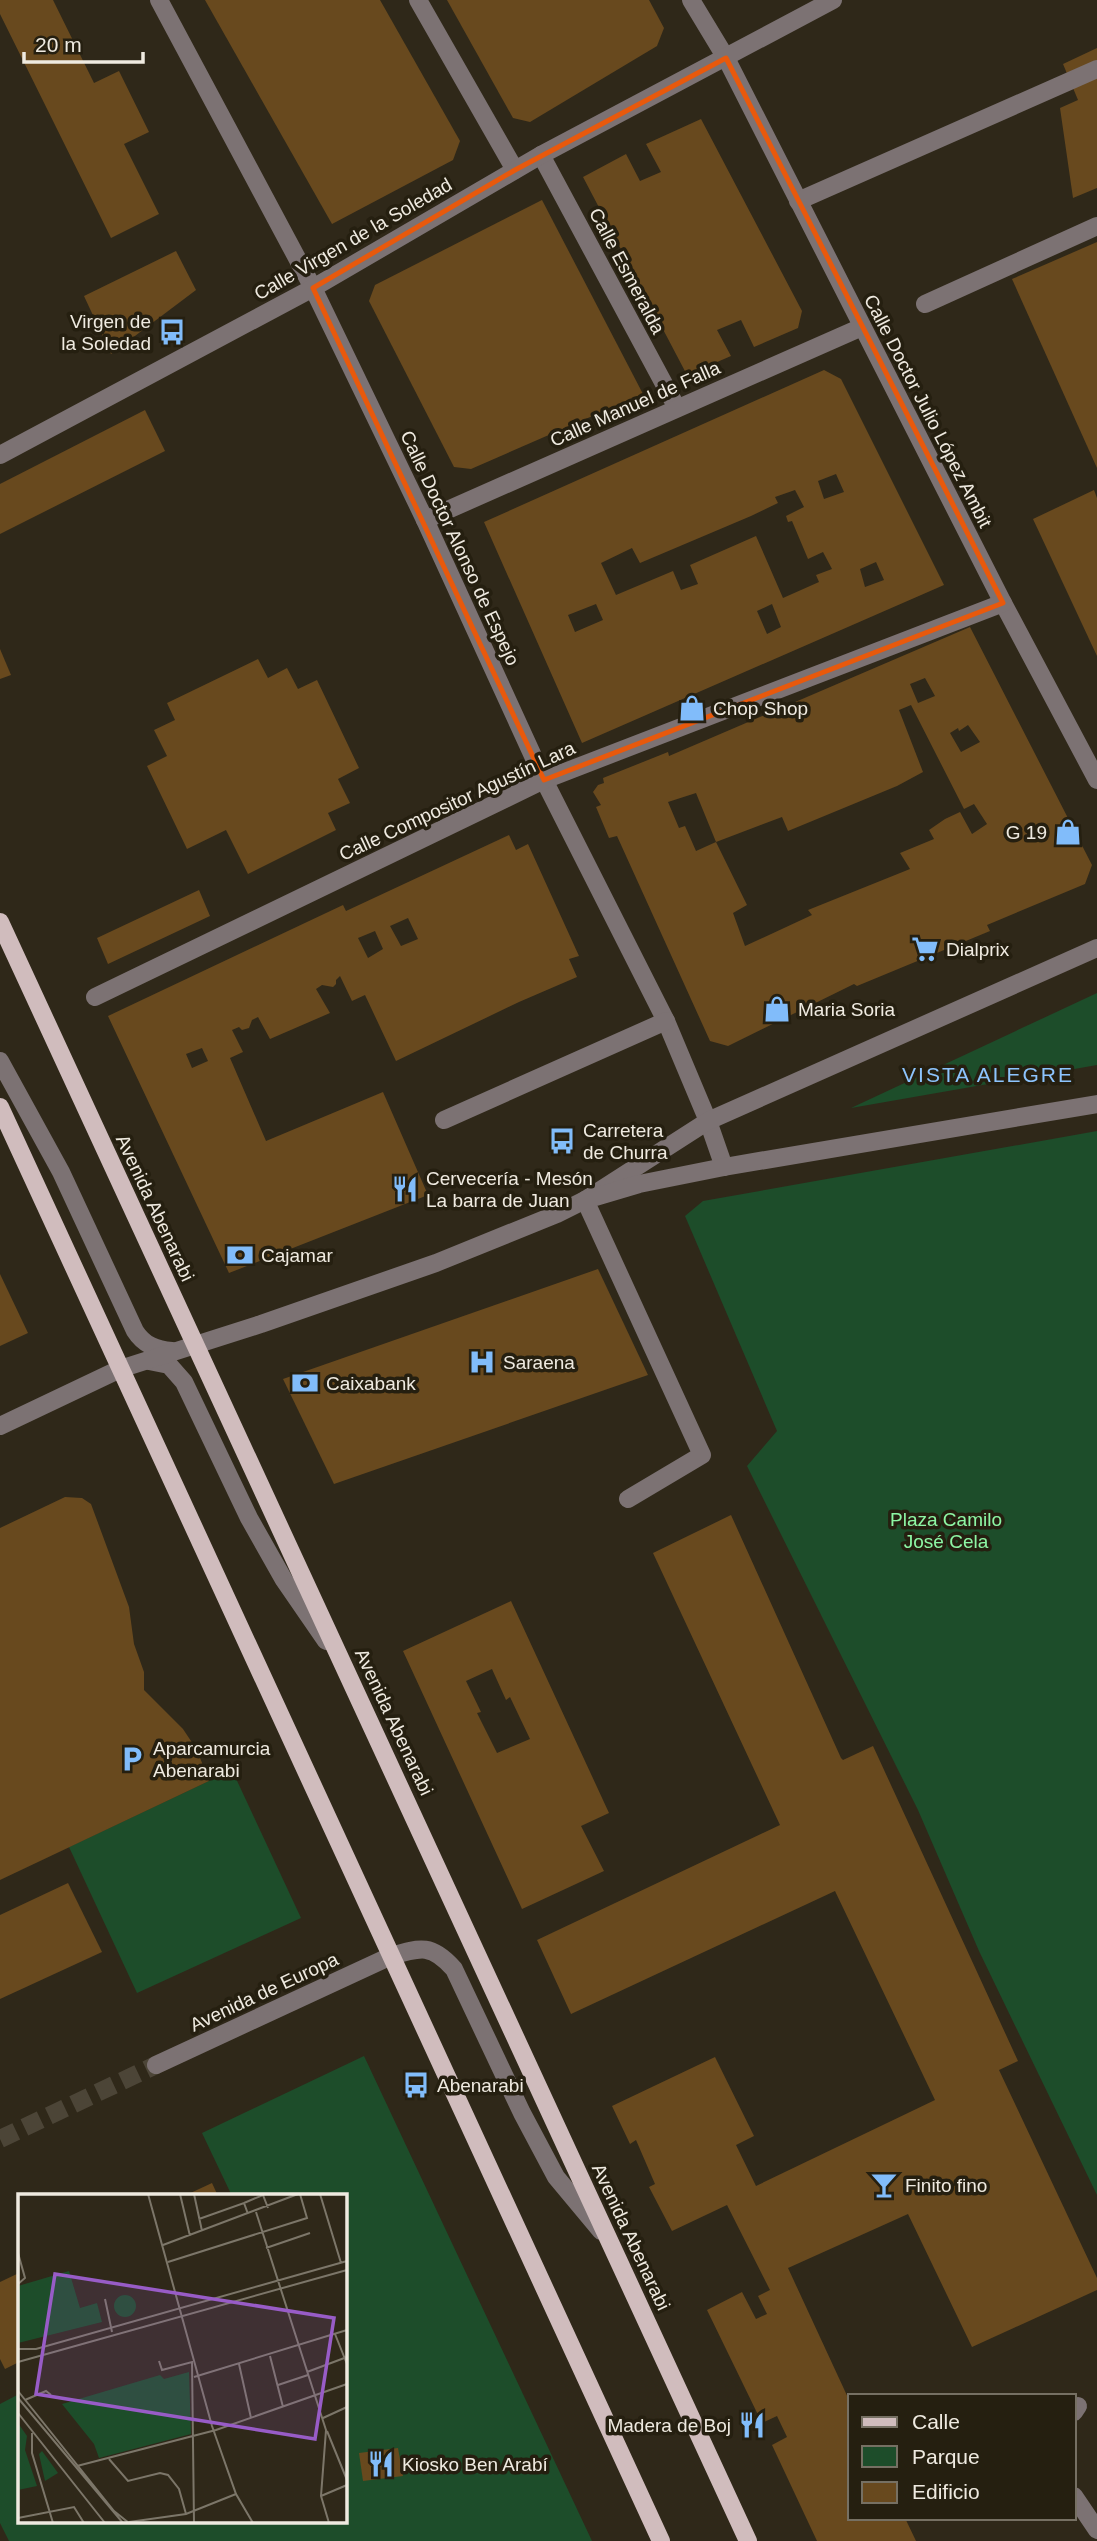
<svg xmlns="http://www.w3.org/2000/svg" width="1097" height="2541" font-family="Arial,sans-serif">
  <style>
    .green { fill: #1d4d2a }
    .building { fill: #68491e; fill-rule: evenodd }
    .lines { fill: none; stroke-linecap: round; stroke-linejoin: round }
    .minor-tunnel { stroke: #4c4537; stroke-width: 18; stroke-dasharray: 18 9; stroke-linecap: butt }
    .minor { stroke: #7c7273; stroke-width: 18 }
    .major { stroke: #d0bcbd; stroke-width: 18 }
    .marked { fill: none; stroke: #e8590c; stroke-width: 5; stroke-linejoin: round }
    .labels { text-anchor: middle; dominant-baseline: central; stroke-width: 7; stroke-linejoin: round; paint-order: stroke }
    .street-label { font-size: 19px; fill: #efeae0; stroke: #251f10 }
    .poi-label { font-size: 19px; fill: #efeae0; stroke: #251f10; text-anchor: start }
    .park-label { font-size: 19px; fill: #8df6a4; stroke: #251f10 }
    .neighbourhood-label { font-size: 21px; letter-spacing: 2px; fill: #8dc4fd; stroke: #251f10 }
    .inset-road { fill: none; stroke: #7c7669; stroke-width: 2 }
    .view { fill: #985cc7; fill-opacity: 0.15; stroke: #985cc7; stroke-width: 3.5 }
    .inset-edge { fill: none; stroke: #efeae0; stroke-width: 3.5 }
  </style>
  <rect width="100%" height="100%" fill="#2f2819"/>
  <!-- green -->
  <g class="green">
    <path d="M1097,993V1065L851,1108Z"/>
    <path d="M1097,1131V2195L979,1951L918,1810L747,1466L777,1431L685,1216L703,1201Z"/>
    <path d="M232,1770L301,1918L137,1993L69,1847Z"/>
    <path d="M364,2056L592,2541H9L0,2523V2404L19,2394V2522H345V2196H232L202,2133Z"/>
  </g>
  <!-- building -->
  <g class="building">
    <path d="M0,0H53L94,83L119,71L149,132L124,144L159,214L111,238L0,14Z"/>
    <path d="M205,0H380L460,141L453,160L332,224Z"/>
    <path d="M447,0H649L664,28L657,46L530,122L513,118Z"/>
    <path d="M1097,48V188L1073,198L1060,108L1078,100L1063,64Z"/>
    <path d="M701,119L802,311L798,328L754,347L741,320L717,330L731,356L687,375L583,177L626,154L640,181L661,172L646,144Z"/>
    <path d="M542,200L643,394L471,469L454,467L369,301L375,285Z"/>
    <path d="M1097,242V468L1012,279Z"/>
    <path d="M176,251L196,290L111,354L84,296Z"/>
    <path d="M824,370L841,379L944,585L582,743L484,522ZM836,474L844,492L824,499L818,481ZM795,490L804,507L786,516L788,522L792,521L808,559L823,552L832,569L816,575L819,582L783,598L756,536L690,565L698,584L681,590L673,571L616,595L601,563L632,548L640,563L751,516L778,503L775,497ZM876,562L884,580L865,587L860,569ZM596,604L603,620L575,632L568,615ZM772,604L781,627L767,634L757,611Z"/>
    <path d="M145,410L165,451L0,534V484Z"/>
    <path d="M1094,490L1097,498V656L1033,519Z"/>
    <path d="M970,627L1092,865L1085,884L987,925L990,931L857,986L854,984L728,1046L710,1041L617,836L609,838L596,807L601,805L593,792L598,785L604,783L603,778L668,752L669,756ZM925,678L935,696L918,703L910,684ZM911,705L964,809L974,804L987,824L972,834L960,812L945,819L929,830L934,839L900,853L910,869L808,910L812,915L745,946L733,913L747,905L716,842L782,817L788,831L897,786L923,772L899,710ZM968,725L980,742L961,752L950,733L958,728L959,731ZM696,793L716,842L696,851L685,826L679,828L668,802Z"/>
    <path d="M0,649L11,675L0,679Z"/>
    <path d="M258,659L268,678L287,668L298,689L317,680L359,768L338,779L350,803L328,813L336,830L248,874L226,830L187,849L147,766L167,756L154,730L175,720L167,703Z"/>
    <path d="M509,835L516,850L528,844L579,956L569,959L577,977L519,1002L396,1061L365,995L352,1001L340,976L336,980V984L333,987L322,985L316,989L330,1013L270,1039L258,1017L252,1020L249,1028L242,1030L239,1027L232,1030L243,1052L230,1058L266,1141L383,1092L428,1195L229,1273L108,1016L343,905L346,911ZM408,918L418,939L401,946L390,926ZM375,931L383,949L368,958L358,938ZM202,1048L208,1061L192,1068L186,1054Z"/>
    <path d="M199,890L210,916L108,964L97,938Z"/>
    <path d="M598,1269L648,1375L334,1484L283,1379Z"/>
    <path d="M0,1274L28,1333L0,1346Z"/>
    <path d="M65,1497L82,1498L91,1504L129,1607L134,1644L144,1672V1690L183,1729L197,1750L209,1781L0,1880V1528Z"/>
    <path d="M731,1515L841,1758L843,1760L873,1746L1018,2061L999,2070L1097,2278V2290L972,2347L908,2214L788,2268L850,2402V2518H905L916,2541H817L772,2445L787,2437L777,2416L762,2423L707,2310L742,2292L756,2319L767,2314L758,2296L770,2290L727,2205L672,2231L649,2187L655,2184L636,2140L630,2144L612,2106L715,2057L754,2136L736,2145L756,2186L935,2100L835,1891L571,2014L537,1940L780,1825L653,1553Z"/>
    <path d="M511,1601L609,1813L581,1826L604,1871L522,1909L403,1651ZM492,1669L506,1700L510,1697L530,1739L497,1753L477,1713L481,1712L466,1681Z"/>
    <path d="M68,1883L102,1952L0,1999V1915Z"/>
    <path d="M212,2183L218,2196H184Z"/>
    <path d="M19,2273V2362L5,2369L0,2359V2282Z"/>
    <path d="M398,2448L403,2476L363,2481L359,2453Z"/>
  </g>
  <g class="lines">
    <!-- minor-tunnel -->
    <path class="minor-tunnel" d="M0,2139L156,2065"/>
    <!-- minor -->
    <g class="minor">
      <path d="M159,0L313,288L425,520L544,780L666,1021L708,1121L724,1167"/>
      <path d="M418,0L515,170"/>
      <path d="M691,0L726,58L1003,603L1097,780"/>
      <path d="M541,155L677,408"/>
      <path d="M798,201L1097,69"/>
      <path d="M925,304L1097,226"/>
      <path d="M0,455L313,288L541,155L833,0"/>
      <path d="M425,520L862,327"/>
      <path d="M95,997L544,780L1003,603"/>
      <path d="M0,1061L61,1172L135,1331C144,1345 156,1350 172,1351"/>
      <path d="M444,1120L666,1021"/>
      <path d="M149,1361L169,1365L184,1382L249,1518L284,1580L326,1641"/>
      <path d="M0,1426L120,1369L261,1324L436,1263L557,1214L585,1200L708,1121L1097,948"/>
      <path d="M628,1499L702,1455L585,1200L639,1184L724,1167L1097,1104"/>
      <path d="M156,2065L391,1956C421,1947 432,1944 454,1969L522,2113L556,2177L601,2231"/>
      <path d="M1074,2412L1078,2406"/>
      <path d="M1074,2496L1097,2530"/>
    </g>
    <!-- major -->
    <g class="major">
      <path d="M0,922L748,2541"/>
      <path d="M0,1107L661,2541"/>
    </g>
  </g>
  <!-- marked area -->
  <path class="marked" d="M726,58L1003,603L544,780L313,288L515,170Z"/>
  <!-- icons -->
  <defs>
    <g id="bus-bare" transform="scale(2.1)"><path d="M-5-6H5V4H4V6H2V4H-2V6H-4V4H-5ZM-3.5-4V0h7V-4ZM-3.5 1.2v1.5H-2V1.2ZM2 1.2v1.5H3.5V1.2Z" fill="#81bcfa" stroke="#251f10" stroke-width="2.5" paint-order="stroke"/></g>
    <g id="shop-bare" transform="scale(2.1)"><path d="M-5-2.5h2.3a2.7 3.5 0 0 1 5.4 0H5L5.5 6h-11ZM-1.5-2.5h3a1.5 2.3 0 0 0-3 0Z" fill="#81bcfa" stroke="#251f10" stroke-width="2.5" paint-order="stroke"/></g>
    <g id="supermarket-bare" transform="scale(2.1)"><path d="M-6-5.5h2.5l.6 2H6L4.5 2H-2.5L-4.4-4H-6ZM-1.5 3.2a1.3 1.3 0 1 0 .1 0ZM3 3.2a1.3 1.3 0 1 0 .1 0Z" fill="#81bcfa" stroke="#251f10" stroke-width="2.5" paint-order="stroke"/></g>
    <g id="restaurant-bare" transform="scale(2.1)"><path d="M-5-6h1v4h1v-4h1v4h1v-4h1v5L-1.5 .5V6h-2V.5L-5-1ZM5-6V6H3V1.5H1.5Q1.5-4 5-6Z" fill="#81bcfa" stroke="#251f10" stroke-width="2.5" paint-order="stroke"/></g>
    <g id="bank-bare" transform="scale(2.1)"><path d="M-6-4H6V4H-6ZM0-2.3a2.3 2.3 0 1 0 0 4.6a2.3 2.3 0 1 0 0-4.6Z" fill="#81bcfa" stroke="#251f10" stroke-width="2.5" paint-order="stroke"/></g>
    <g id="hospital-bare" transform="scale(2.1)"><path d="M-5-5h3v3.5h4V-5h3V5h-3V1.5h-4V5h-3Z" fill="#81bcfa" stroke="#251f10" stroke-width="2.5" paint-order="stroke"/></g>
    <g id="parking-bare" transform="scale(2.1)"><path d="M-3.5-5.5H1a3.5 3.5 0 0 1 0 7H-1V5.5H-3.5ZM-1-3.4V-.6H.8a1.4 1.4 0 0 0 0-2.8Z" fill="#81bcfa" stroke="#251f10" stroke-width="2.5" paint-order="stroke"/></g>
    <g id="bar-bare" transform="scale(2.1)"><path d="M-6-5H6L.8 .8V4.5H3.5V6h-7V4.5H-.8V.8Z" fill="#81bcfa" stroke="#251f10" stroke-width="2.5" paint-order="stroke"/></g>
  </defs>
  <g fill-rule="evenodd">
    <use href="#bus-bare" x="172" y="332"/>
    <use href="#shop-bare" x="692" y="708"/>
    <use href="#shop-bare" x="1068" y="832"/>
    <use href="#supermarket-bare" x="925" y="949"/>
    <use href="#shop-bare" x="777" y="1009"/>
    <use href="#bus-bare" x="562" y="1141"/>
    <use href="#restaurant-bare" x="405" y="1189"/>
    <use href="#bank-bare" x="240" y="1255"/>
    <use href="#hospital-bare" x="482" y="1362"/>
    <use href="#bank-bare" x="305" y="1383"/>
    <use href="#parking-bare" x="132" y="1759"/>
    <use href="#bus-bare" x="416" y="2085"/>
    <use href="#bar-bare" x="884" y="2185"/>
    <use href="#restaurant-bare" x="752" y="2425"/>
    <use href="#restaurant-bare" x="381" y="2464"/>
  </g>
  <g class="labels">
    <!-- street labels -->
    <g class="street-label">
      <text transform="translate(353 239) rotate(-30)">Calle Virgen de la Soledad</text>
      <text transform="translate(627 271) rotate(62)">Calle Esmeralda</text>
      <text transform="translate(635 404) rotate(-24)">Calle Manuel de Falla</text>
      <text transform="translate(928 411) rotate(63)">Calle Doctor Julio López Ambit</text>
      <text transform="translate(460 548) rotate(65)">Calle Doctor Alonso de Espejo</text>
      <text transform="translate(457 801) rotate(-25)">Calle Compositor Agustín Lara</text>
      <text transform="translate(155 1208) rotate(65)">Avenida Abenarabi</text>
      <text transform="translate(394 1722) rotate(65)">Avenida Abenarabi</text>
      <text transform="translate(264 1992) rotate(-25)">Avenida de Europa</text>
      <text transform="translate(631 2237) rotate(65)">Avenida Abenarabi</text>
    </g>
    <!-- poi labels -->
    <g class="poi-label">
      <text x="151" y="321" text-anchor="end">Virgen de<tspan x="151" dy="22">la Soledad</tspan></text>
      <text x="713" y="708">Chop Shop</text>
      <text x="1047" y="832" text-anchor="end">G 19</text>
      <text x="946" y="949">Dialprix</text>
      <text x="798" y="1009">Maria Soria</text>
      <text x="583" y="1130">Carretera<tspan x="583" dy="22">de Churra</tspan></text>
      <text x="426" y="1178">Cervecería - Mesón<tspan x="426" dy="22">La barra de Juan</tspan></text>
      <text x="261" y="1255">Cajamar</text>
      <text x="503" y="1362">Saraena</text>
      <text x="326" y="1383">Caixabank</text>
      <text x="153" y="1748">Aparcamurcia<tspan x="153" dy="22">Abenarabi</tspan></text>
      <text x="437" y="2085">Abenarabi</text>
      <text x="905" y="2185">Finito fino</text>
      <text x="731" y="2425" text-anchor="end">Madera de Boj</text>
      <text x="402" y="2464">Kiosko Ben Arabí</text>
    </g>
    <!-- park labels -->
    <g class="park-label">
      <text x="946" y="1519">Plaza Camilo<tspan x="946" dy="22">José Cela</tspan></text>
    </g>
    <!-- neighbourhood labels -->
    <g class="neighbourhood-label">
      <text x="988" y="1074">VISTA ALEGRE</text>
    </g>
  </g>
  <!-- overview -->
  <g transform="translate(18 2194)">
    <rect width="329" height="329" fill="#2f2819"/>
    <path d="M51,77L62,114L79,109L84,128L0,149V92ZM96 112a11 11 0 1 1 22 0a11 11 0 1 1-22 0ZM171,178L173,240L81,264L76,250L44,210L142,181L146,185ZM0,229L9,242L7,256L19,292L0,296ZM24,257L40,279L27,287L21,260Z" fill="#1d4d2a"/>
    <path class="inset-road" d="M130,0L194,232L218,300L235,329M162,0L172,42M176,0L184,37M302,0L323,69M226,9L245,1L250,14M238,18L308,236L303,302L311,329M181,25L226,9L230,20M145,51L280,0M248,54L292,39M0,59L7,84L0,90M150,68L289,24L282,0M87,105L94,138M317,140L329,170M0,155H18L329,67M252,162L265,213M141,167L144,176L174,168L176,329M0,168L329,76M221,170L233,224M289,178L329,163M176,183L329,136M260,191L290,181M0,197L96,317L111,329M0,204L105,329M7,206L28,197L33,201M0,219L87,329M305,224L329,213M309,237L329,286M14,239V259L35,329M91,265L110,287L142,279L150,281L161,295L168,320M59,272L198,236L329,190M303,302L329,291M0,324L56,313L66,329M111,328L168,320L218,300"/>
    <path class="view" d="M37,80L316,124L297,245L18,200Z"/>
    <rect width="329" height="329" class="inset-edge"/>
  </g>
  <!-- legend -->
  <rect x="848" y="2394" width="228" height="126" fill="#251f10" stroke="#767063" stroke-width="2"/>
  <rect x="862" y="2417" width="35" height="10" fill="#d0bcbd" stroke="#767063" stroke-width="2"/>
  <text x="912" y="2429" font-size="21" fill="#efeae0">Calle</text>
  <rect x="862" y="2446" width="35" height="21" fill="#1d4d2a" stroke="#767063" stroke-width="2"/>
  <text x="912" y="2464" font-size="21" fill="#efeae0">Parque</text>
  <rect x="862" y="2482" width="35" height="21" fill="#68491e" stroke="#767063" stroke-width="2"/>
  <text x="912" y="2499" font-size="21" fill="#efeae0">Edificio</text>
  <!-- scale -->
  <path d="M24 52v10h119v-10" fill="none" stroke="#efeae0" stroke-width="3.5"/>
  <text x="35" y="52" font-size="21" fill="#efeae0" stroke="#251f10" stroke-width="5" paint-order="stroke">20 m</text>
</svg>
